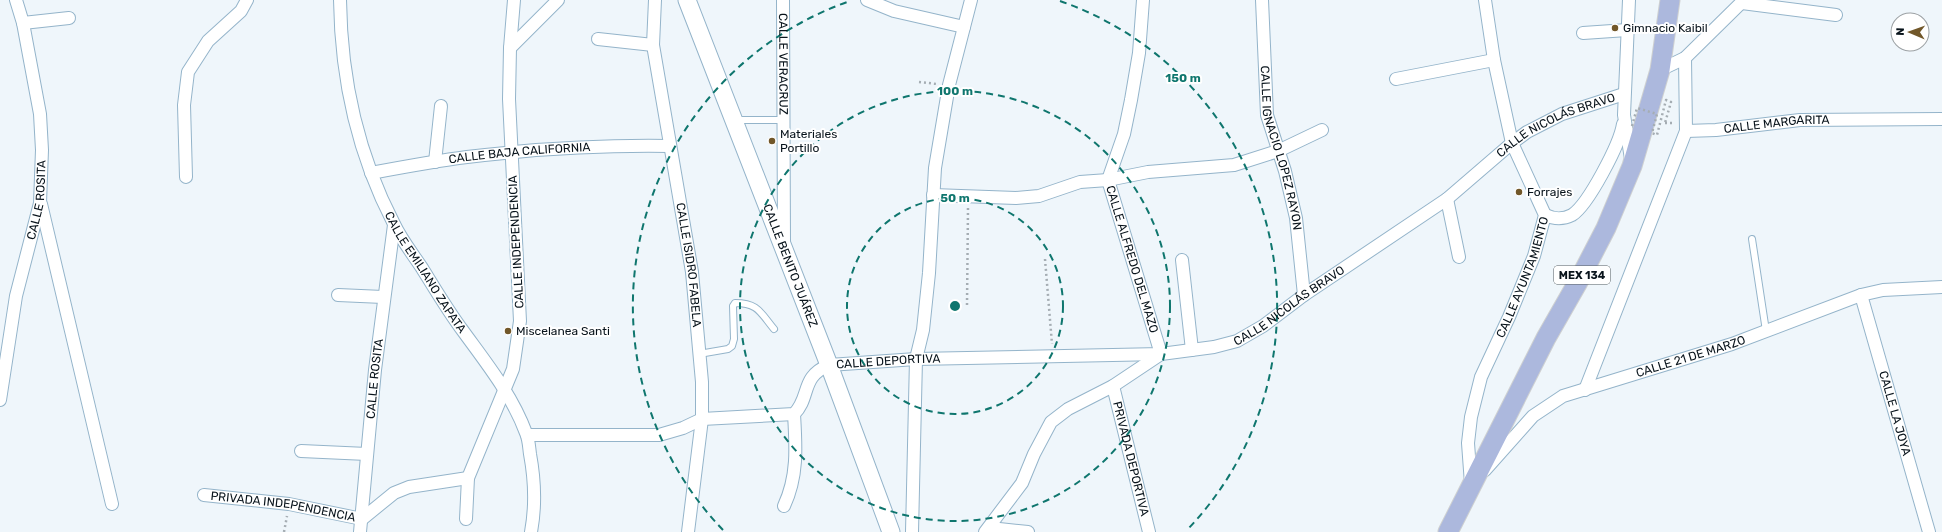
<svg xmlns="http://www.w3.org/2000/svg" width="1942" height="532" font-family="Rubik,sans-serif">
  <style>
    .lines { fill: none; stroke-linecap: round; stroke-linejoin: round }
    .service-casing { stroke: #94b4ca; stroke-width: 8 }
    .minor-casing { stroke: #94b4ca; stroke-width: 14 }
    .secondary-casing { stroke: #94b4ca; stroke-width: 19 }
    .primary-casing { stroke: #ced0d1; stroke-width: 21 }
    .path { stroke: #a5adb3; stroke-width: 2.5; stroke-dasharray: 2 3; stroke-linecap: butt }
    .service { stroke: #fff; stroke-width: 6 }
    .minor { stroke: #fff; stroke-width: 12 }
    .secondary { stroke: #fff; stroke-width: 17 }
    .primary { stroke: #acb8dd; stroke-width: 19 }
    .path-bridge { stroke: #a5adb3; stroke-width: 2.5; stroke-dasharray: 2 3; stroke-linecap: butt }
    .ring { fill: none; stroke: #0f766e; stroke-width: 2; stroke-dasharray: 7 5 }
    .poi-dot { fill: #715729; stroke: #fff; stroke-width: 1.5 }
    .labels { text-anchor: middle; dominant-baseline: central; stroke-width: 4; stroke-linejoin: round; paint-order: stroke }
    .shield { fill: #fff; stroke: #525a5f; stroke-width: 1 }
    .shield-label { font-size: 11px; font-weight: bold; fill: #08131b }
    .poi-label { font-size: 12px; fill: #08131b; stroke: #fff; text-anchor: start }
    .street-label { font-size: 12px; fill: #08131b; stroke: #fff }
    .centre { fill: #0f766e; stroke: #fff; stroke-width: 2 }
    .ring-label { font-size: 12px; text-anchor: middle; font-weight: bold; fill: #0f766e; stroke: #fff; stroke-width: 4; stroke-linejoin: round; paint-order: stroke }
  </style>
  <rect width="100%" height="100%" fill="#eff6fb"/>
  <g class="lines">
    <!-- service casing -->
    <g class="service-casing">
      <g id="service">
        <path d="M736,120H783"/>
        <path d="M1752,239L1766,331"/>
        <path d="M699,354L728,349L732,346L734,339L733,306L735,303C758,303 760,312 774,329"/>
      </g>
    </g>
    <!-- minor casing -->
    <g class="minor-casing">
      <g id="minor">
        <path id="s1" d="M340,0C341,78 358,155 394,224C401,239 412,253 422,268C435,289 448,311 463,331C487,364 512,395 526,433C529,440 529,447 530,454C535,481 536,505 531,532"/>
        <path id="s2" d="M655,0L653,45L692,272L702,382V419L688,532"/>
        <path id="s3" d="M783,0L784,241"/>
        <path d="M867,0L894,11L964,27"/>
        <path id="s4" d="M1143,0L1139,53L1131,100L1124,134L1108,180L1161,354"/>
        <path id="s5" d="M1262,0L1267,115L1285,171L1296,218L1304,295"/>
        <path d="M1629,0L1624,115L1631,159"/>
        <path d="M1742,3L1836,15"/>
        <path d="M23,23L69,18"/>
        <path d="M1583,33L1627,30"/>
        <path d="M598,39L653,45"/>
        <path d="M510,48L558,0"/>
        <path d="M1660,70L1685,58L1744,0"/>
        <path d="M1396,79L1494,60"/>
        <path id="s6" d="M1686,131L1716,130L1800,120L1942,119"/>
        <path d="M435,162L441,106"/>
        <path id="s7" d="M371,173C403,167 435,161 467,157C534,149 602,145 669,146"/>
        <path d="M186,177L184,105L188,72L208,41L241,11L247,0"/>
        <path d="M933,195L1016,198L1039,196L1080,182L1108,180L1148,172L1234,165L1278,151L1322,130"/>
        <path d="M1447,199L1459,257"/>
        <path d="M41,204L112,504"/>
        <path d="M1545,215C1554,219 1562,220 1572,215C1588,205 1620,144 1623,124"/>
        <path d="M1182,260L1192,350"/>
        <path d="M338,295L383,297"/>
        <path id="s8" d="M1861,295L1929,532"/>
        <path id="s9" d="M1113,386L1149,532"/>
        <path d="M1585,390L1686,131L1685,58"/>
        <path id="s10" d="M0,400L16,296L40,203L42,150L40,114L23,23L16,0"/>
        <path id="s11" d="M527,435H659L683,428L702,419L794,414C811,397 800,377 829,365L916,359L1161,354L1214,347L1237,341L1263,326L1304,295L1447,199L1512,143L1527,132L1562,114L1624,94"/>
        <path d="M301,451L367,454"/>
        <path id="s12" d="M1485,470L1533,416L1563,396L1732,344L1861,295L1883,290L1942,287"/>
        <path id="s13" d="M1471,484L1468,443L1471,417L1481,377L1509,317L1534,256L1545,215L1512,143L1494,60L1485,0"/>
        <path id="s14" d="M204,495L289,504L362,519L394,493L409,487L468,478"/>
        <path d="M784,506C798,476 796,447 794,414"/>
        <path d="M466,519L468,478L513,369L520,321L509,99L510,48L514,0"/>
        <path d="M990,528L1028,532"/>
        <path id="s15" d="M360,532L375,370L394,225"/>
        <path d="M912,532L916,359L923,330L929,273L935,168L949,85L971,0"/>
        <path d="M985,532L1022,483L1034,454L1051,422L1068,409L1113,386L1161,354"/>
      </g>
    </g>
    <!-- secondary casing -->
    <g class="secondary-casing">
      <g id="secondary">
        <path id="s16" d="M687,0L829,365L891,532"/>
      </g>
    </g>
    <!-- primary casing -->
    <g class="primary-casing">
      <path id="primary" d="M1448,532L1546,338L1578,282L1606,228L1632,166L1651,101L1660,70L1670,0"/>
    </g>
    <!-- path -->
    <g class="path">
      <path d="M919,82L937,84"/>
      <path d="M1665,123H1675"/>
      <path d="M1045,259L1052,344"/>
      <path d="M967,305L968,208"/>
      <path d="M284,532L287,516"/>
    </g>
    <!-- service -->
    <use href="#service" class="service"/>
    <!-- minor -->
    <use href="#minor" class="minor"/>
    <!-- secondary -->
    <use href="#secondary" class="secondary"/>
    <!-- primary -->
    <use href="#primary" class="primary"/>
    <!-- path-bridge -->
    <path class="path-bridge" d="M1632,126L1637,108L1657,114L1652,133L1657,135L1666,100L1671,102L1665,123"/>
  </g>
  <!-- distance rings -->
  <g class="ring">
    <circle cx="955" cy="306" r="108"/>
    <circle cx="955" cy="306" r="215"/>
    <path d="M723 530A323 323 0 0 1 850 1M1060 1A323 323 0 0 1 1187 530"/>
  </g>
  <!-- markers -->
  <g class="poi-dot">
    <circle cx="1615" cy="28" r="4"/>
    <circle cx="772" cy="141" r="4"/>
    <circle cx="1519" cy="192" r="4"/>
    <circle cx="508" cy="331" r="4"/>
  </g>
  <g class="labels">
    <!-- shield labels -->
    <rect class="shield" x="1554" y="266" width="56" height="18" rx="3"/>
    <g class="shield-label">
      <text x="1582" y="275">MEX 134</text>
    </g>
    <!-- poi labels -->
    <g class="poi-label">
      <text x="1623" y="28">Gimnacio Kaibil</text>
      <text x="780" y="134">Materiales<tspan x="780" dy="14">Portillo</tspan></text>
      <text x="1527" y="192">Forrajes</text>
      <text x="516" y="331">Miscelanea Santi</text>
    </g>
    <!-- street labels -->
    <g class="street-label">
      <text stroke="none"><textPath href="#s3" startOffset="64">CALLE VERACRUZ</textPath></text>
      <text stroke="none"><textPath href="#s6" startOffset="91">CALLE MARGARITA</textPath></text>
      <text stroke="none"><textPath href="#s11" startOffset="1129">CALLE NICOLÁS BRAVO</textPath></text>
      <text stroke="none"><textPath href="#s5" startOffset="150">CALLE IGNACIO LOPEZ RAYON</textPath></text>
      <text stroke="none"><textPath href="#s7" startOffset="150">CALLE BAJA CALIFORNIA</textPath></text>
      <text stroke="none"><textPath href="#s10" startOffset="204">CALLE ROSITA</textPath></text>
      <text transform="translate(516 242) rotate(-93)">CALLE INDEPENDENCIA</text>
      <text stroke="none"><textPath href="#s4" startOffset="267">CALLE ALFREDO DEL MAZO</textPath></text>
      <text stroke="none"><textPath href="#s2" startOffset="268">CALLE ISIDRO FABELA</textPath></text>
      <text stroke="none"><textPath href="#s16" startOffset="285">CALLE BENITO JUÁREZ</textPath></text>
      <text stroke="none"><textPath href="#s1" startOffset="290">CALLE EMILIANO ZAPATA</textPath></text>
      <text stroke="none"><textPath href="#s13" startOffset="217">CALLE AYUNTAMIENTO</textPath></text>
      <text stroke="none"><textPath href="#s11" startOffset="805">CALLE NICOLÁS BRAVO</textPath></text>
      <text stroke="none"><textPath href="#s12" startOffset="242">CALLE 21 DE MARZO</textPath></text>
      <text stroke="none"><textPath href="#s11" startOffset="392">CALLE DEPORTIVA</textPath></text>
      <text stroke="none"><textPath href="#s15" startOffset="154">CALLE ROSITA</textPath></text>
      <text stroke="none"><textPath href="#s8" startOffset="123">CALLE LA JOYA</textPath></text>
      <text stroke="none"><textPath href="#s9" startOffset="75">PRIVADA DEPORTIVA</textPath></text>
      <text stroke="none"><textPath href="#s14" startOffset="80">PRIVADA INDEPENDENCIA</textPath></text>
    </g>
  </g>
  <circle cx="955" cy="306" r="6" class="centre"/>
  <g class="ring-label">
    <text x="1183" y="82">150 m</text>
    <text x="955" y="95">100 m</text>
    <text x="955" y="202">50 m</text>
  </g>
  <!-- north arrow -->
  <g transform="translate(1910 32) rotate(272)"><circle r="19" fill="#ffffff" stroke="#9ca1a4"/>
  <path d="M0-3L7 15L0 10L-7 15Z" fill="#715729"/>
  <text y="-6" font-size="11" font-weight="bold" text-anchor="middle" fill="#08131b">N</text>
  </g>
</svg>
